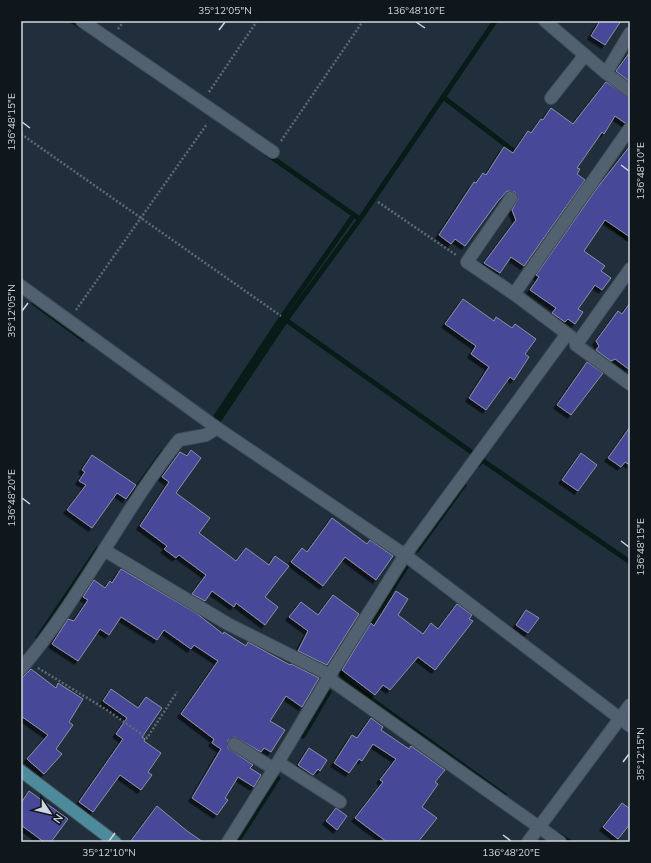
<svg xmlns="http://www.w3.org/2000/svg" width="651" height="863" font-family="Mulish,sans-serif">
  <style>
    .lines { fill: none; stroke-linecap: round; stroke-linejoin: round }
    .stream { stroke: #081b17; stroke-width: 5 }
    .building { fill: #464898; stroke: #8c8fa4; filter: url(#shadow) }
    .minor-casing { stroke: #414d58; stroke-width: 14 }
    .major-casing { stroke: #414d58; stroke-width: 14 }
    .path { stroke: #5d6974; stroke-width: 2.5; stroke-dasharray: 2 2; stroke-linecap: butt }
    .minor { stroke: #516170; stroke-width: 12 }
    .major { stroke: #4d8a9b; stroke-width: 12 }
    .ticks { fill: none; stroke: #ced7df; stroke-width: 1.5 }
    .neatline { fill: none; stroke: #ced7df; stroke-width: 1.5 }
    .ticks-label { font-size: 10px; text-anchor: middle; fill: #ced7df }
  </style>
  <defs>
    <filter id="shadow"><feDropShadow dx="-3.5" dy="3.5" stdDeviation="0" flood-color="#0009"/></filter>
  </defs>
  <rect width="100%" height="100%" fill="#212f3c"/>
  <g class="lines">
    <!-- stream -->
    <g class="stream">
      <path d="M72,21L82,27"/>
      <path d="M443,97L519,155"/>
      <path d="M267,154L357,217"/>
      <path d="M601,217L630,240"/>
      <path d="M34,303L83,339"/>
      <path d="M286,320L470,451"/>
      <path d="M215,418L282,317L354,215"/>
      <path d="M219,420L286,320L360,219L495,21"/>
      <path d="M479,464L482,460L630,562"/>
      <path d="M129,499L163,452"/>
      <path d="M417,550L464,485"/>
      <path d="M368,628L406,567"/>
      <path d="M38,638L98,549"/>
      <path d="M350,657L341,672L343,679L504,795"/>
      <path d="M303,736L329,692"/>
      <path d="M559,835L570,842"/>
      <path d="M237,842L278,778"/>
    </g>
  </g>
  <!-- building -->
  <g class="building">
    <path d="M600,21H621L605,45L591,36Z"/>
    <path d="M630,52V82L616,71Z"/>
    <path d="M606,82L630,98V121L625,123L615,116L604,134L602,132L577,168L580,169L577,174L585,180L524,266L511,257L500,273L484,263L516,220L512,210L518,199L515,192L507,191L498,201L465,246L455,239L451,244L439,235L474,182L476,183L483,173L486,175L504,147L513,153L528,131L531,133L541,119L543,120L551,108L573,124Z"/>
    <path d="M630,146V237L605,220L584,251L605,266L601,271L611,278L602,290L595,285L578,309L583,312L575,324L568,319L565,322L552,313L556,308L530,290L539,277L536,275L597,188Z"/>
    <path d="M463,299L494,321L496,317L512,328L515,324L536,339L525,354L529,357L514,380L510,377L486,410L469,398L489,367L471,354L476,346L445,324Z"/>
    <path d="M630,303V370L615,359L611,361L596,350L599,346L596,341L618,311L622,314Z"/>
    <path d="M587,362L603,373L571,415L557,405Z"/>
    <path d="M630,427V465L625,462L621,467L608,458Z"/>
    <path d="M191,450L201,458L176,493L210,518L199,533L236,561L246,548L269,565L275,556L289,566L265,597L278,607L265,625L236,603L234,607L212,591L205,601L192,594L206,575L179,555L176,558L164,549L167,546L140,526L169,482L162,477L180,452L187,456Z"/>
    <path d="M581,453L597,465L578,491L562,480Z"/>
    <path d="M92,455L136,485L126,499L117,493L92,528L67,510L86,485L79,481L85,472L82,470Z"/>
    <path d="M332,518L367,544L370,540L393,556L376,580L345,557L323,586L291,562L302,548L307,552Z"/>
    <path d="M121,569L196,613L223,634L224,632L246,646L248,642L290,665L291,664L319,678L302,707L286,696L270,721L285,730L271,752L264,748L261,752L235,737L228,740V748L253,765L250,768L261,775L254,787L238,777L225,798L228,800L217,815L192,798L221,749L212,743L214,739L181,714L218,661L194,645L191,649L164,630L157,640L121,617L109,635L100,629L78,661L52,644L68,619L74,621L88,600L83,597L94,580L105,588L110,581L112,583Z"/>
    <path d="M396,591L408,599L398,615L423,634L431,623L438,629L457,604L472,615L469,619L473,621L435,670L418,657L390,690L383,685L375,695L342,670L371,623L374,626Z"/>
    <path d="M333,595L359,614L327,665L298,651L308,631L289,617L301,602L318,615Z"/>
    <path d="M526,610L539,618L528,633L516,625Z"/>
    <path d="M31,669L56,688L58,683L83,699L69,722L73,725L56,749L62,754L44,774L27,759L48,735L21,716V679Z"/>
    <path d="M111,689L138,708L146,697L162,708L142,737L145,739L144,741L161,753L148,772L152,775L141,790L120,775L93,812L79,802L123,739L116,734L127,718L103,701Z"/>
    <path d="M371,718L383,727L381,730L409,749L411,746L445,770L435,782L438,784L422,807L437,818L418,842H387L355,818L383,782L380,780L396,759L373,744L362,761L359,759L349,773L334,763L352,735L357,738Z"/>
    <path d="M309,748L327,760L320,771L318,769L313,775L298,765Z"/>
    <path d="M29,791L68,819L51,842H44L21,825V803Z"/>
    <path d="M622,803L630,809V824L618,839L603,827Z"/>
    <path d="M157,806L187,831L203,842H130Z"/>
    <path d="M336,808L347,816L337,830L326,821Z"/>
  </g>
  <g class="lines">
    <!-- minor casing -->
    <g class="minor-casing">
      <g id="minor">
        <path d="M82,21L273,152"/>
        <path d="M545,21L606,73"/>
        <path d="M630,33L606,73L630,91"/>
        <path d="M551,98L585,55"/>
        <path d="M511,198L467,262L514,294L578,342"/>
        <path d="M630,269L576,345L630,384"/>
        <path d="M21,286L217,428L405,555L630,726"/>
        <path d="M514,294L630,128"/>
        <path d="M104,550L228,624L330,675"/>
        <path d="M21,669C81,598 122,512 179,440L206,435L217,428"/>
        <path d="M328,678L560,842"/>
        <path d="M234,744L274,769"/>
        <path d="M279,763L340,802"/>
        <path d="M228,842L274,769L330,675L405,555L567,334"/>
        <path d="M528,842L630,705"/>
      </g>
    </g>
    <!-- major casing -->
    <g class="major-casing">
      <path id="major" d="M21,771L115,842"/>
    </g>
    <!-- path -->
    <g class="path">
      <path d="M118,29L124,21"/>
      <path d="M209,92L257,21"/>
      <path d="M21,134L281,316"/>
      <path d="M281,141L363,21"/>
      <path d="M378,202L456,255"/>
      <path d="M76,310L207,124"/>
      <path d="M38,668L107,710L147,738L177,692"/>
    </g>
    <!-- minor -->
    <use href="#minor" class="minor"/>
    <!-- major -->
    <use href="#major" class="major"/>
  </g>
  <!-- ticks -->
  <path class="ticks" d="M416,22L425,28M219,30L225,22M22,122L30,128M621,165L629,171M22,311L28,303M22,498L30,504M621,541L629,547M623,762L629,754M503,835L511,841M109,841L115,833"/>
  <!-- border -->
  <rect width="651" height="863" fill="none" stroke="#10171c" stroke-width="44"/>
  <!-- north arrow -->
  <g transform="translate(50 813) rotate(125)" stroke="#10171c" stroke-width="3" paint-order="stroke">
  <path d="M0-3L7 15L0 10L-7 15Z" fill="#ced7df"/>
  <text y="-6" font-size="11" font-weight="bold" text-anchor="middle" fill="#ced7df">N</text>
  </g>
  <rect x="22" y="22" width="607" height="819" class="neatline"/>
  <g class="ticks-label">
    <text x="225" y="14">35°12'05"N</text>
    <text x="416" y="14">136°48'10"E</text>
    <text transform="translate(11 122) rotate(-90)" y="4">136°48'15"E</text>
    <text transform="translate(640 171) rotate(-90)" y="4">136°48'10"E</text>
    <text transform="translate(11 311) rotate(-90)" y="4">35°12'05"N</text>
    <text transform="translate(11 498) rotate(-90)" y="4">136°48'20"E</text>
    <text transform="translate(640 547) rotate(-90)" y="4">136°48'15"E</text>
    <text transform="translate(640 754) rotate(-90)" y="4">35°12'15"N</text>
    <text x="109" y="856">35°12'10"N</text>
    <text x="511" y="856">136°48'20"E</text>
  </g>
</svg>
